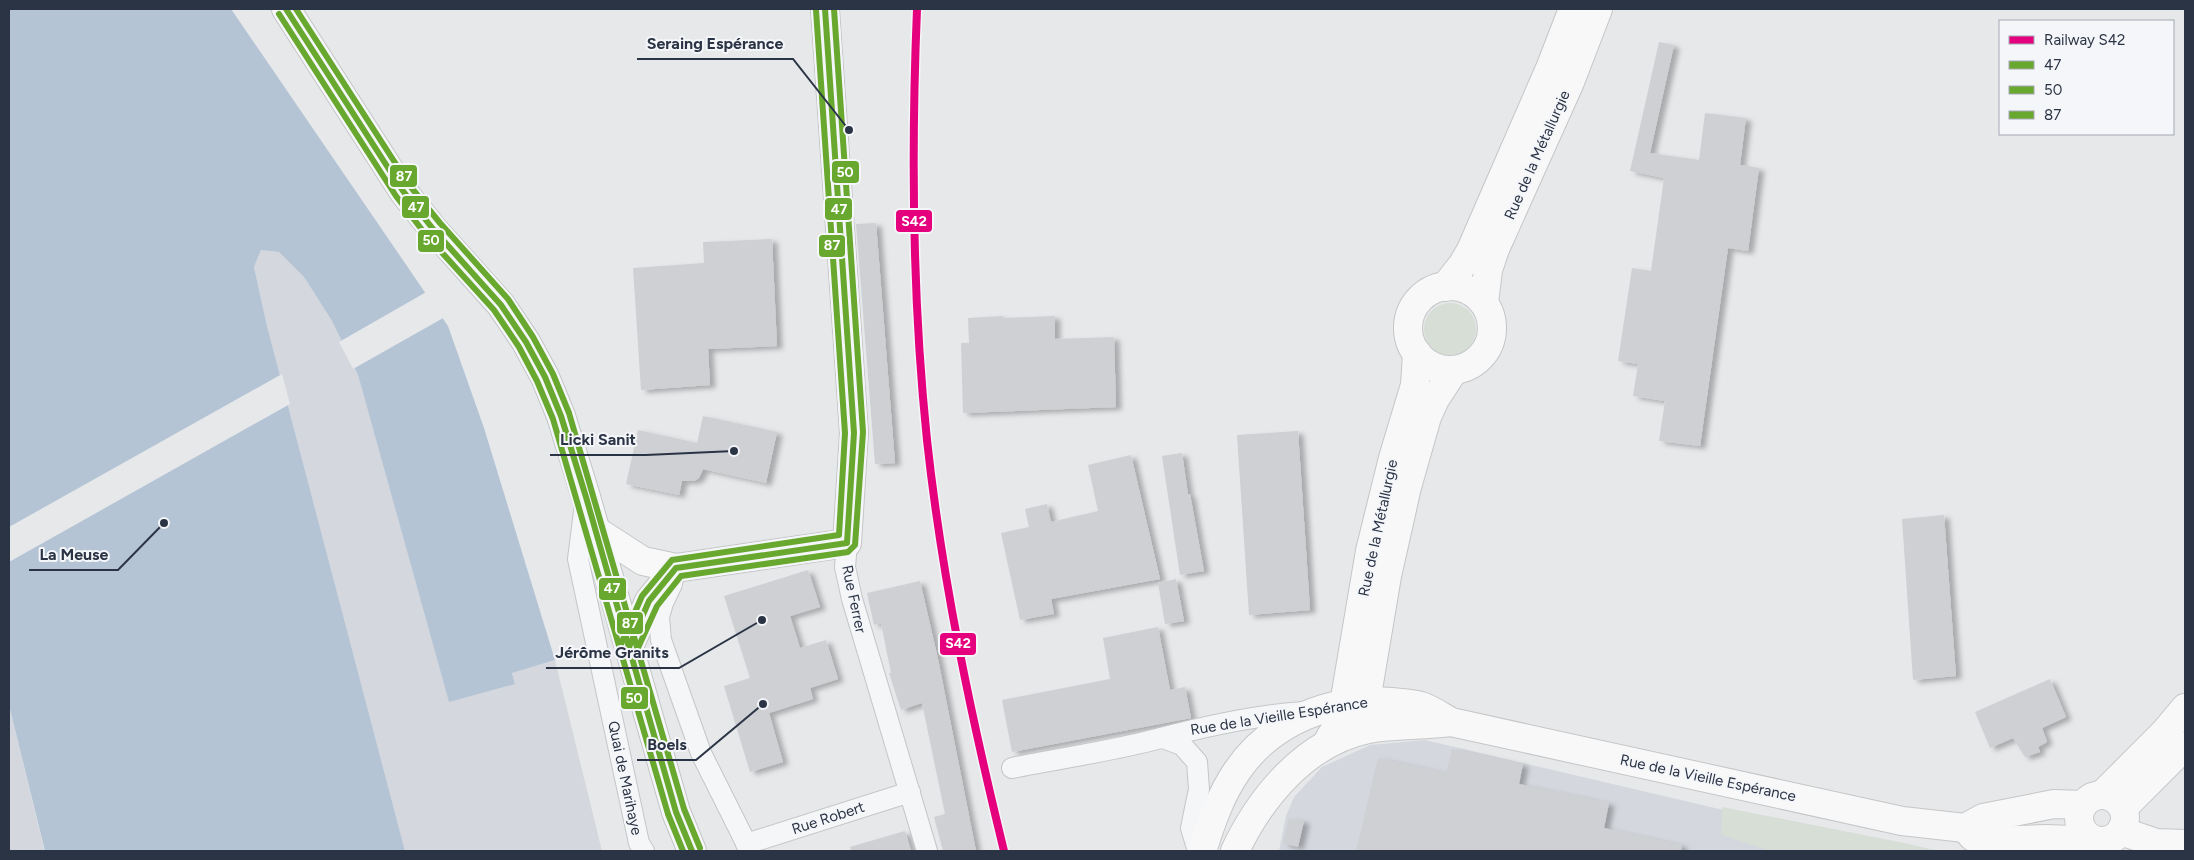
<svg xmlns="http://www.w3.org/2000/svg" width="2194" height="860" font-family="Figtree,sans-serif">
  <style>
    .built { fill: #d4d7dd }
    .green { fill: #d6ded6 }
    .water { fill: #b4c4d5 }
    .pier { fill: #e6e8ea }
    .building { fill: #ced0d3; filter: url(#shadow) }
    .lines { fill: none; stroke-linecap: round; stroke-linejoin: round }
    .street-casing { stroke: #c4c6c8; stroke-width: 22 }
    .secondary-casing { stroke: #c4c6c8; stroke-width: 30 }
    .primary-casing { stroke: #c2c5c8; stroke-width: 30 }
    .street { stroke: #f5f6f7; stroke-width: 20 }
    .secondary { stroke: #f8f8f8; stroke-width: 28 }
    .primary { stroke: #f8f8f8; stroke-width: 28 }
    .bus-1-casing { stroke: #f4f6f9; stroke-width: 10 }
    .bus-2-casing { stroke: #f4f6f9; stroke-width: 10 }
    .bus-3-casing { stroke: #f4f6f9; stroke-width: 10 }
    .bus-1 { stroke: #69a82f; stroke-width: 6 }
    .bus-2 { stroke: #69a82f; stroke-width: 6 }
    .bus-3 { stroke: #69a82f; stroke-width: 6 }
    .rail-1-casing { stroke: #f4f6f9; stroke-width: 11 }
    .rail-1 { stroke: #e5007d; stroke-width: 8 }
    .labels { text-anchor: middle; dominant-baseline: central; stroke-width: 4; stroke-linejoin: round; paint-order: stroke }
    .street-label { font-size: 15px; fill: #2b3445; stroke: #f4f6f9 }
    .leader { fill: none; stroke: #2b3445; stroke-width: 2 }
    .callout-dot { fill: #2b3445; stroke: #f4f6f9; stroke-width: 2 }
    .callout-label { font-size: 16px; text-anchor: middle; font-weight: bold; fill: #2b3445; stroke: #f4f6f9; stroke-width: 4; stroke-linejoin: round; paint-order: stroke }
    .line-badge { stroke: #f4f6f9; stroke-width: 2 }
    .badge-label { font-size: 14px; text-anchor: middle; font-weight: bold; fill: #fff }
  </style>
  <defs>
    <filter id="shadow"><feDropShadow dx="5.5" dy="3" stdDeviation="2.5" flood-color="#0004"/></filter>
  </defs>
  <rect width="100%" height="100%" fill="#e6e8ea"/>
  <!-- built -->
  <g class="built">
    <path d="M261,250L279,252L304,277L332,321L358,375L449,701L515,683L512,673L555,660L602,851H405L267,326L254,267Z"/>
    <path d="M9,705L44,849L45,851H9Z"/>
    <path d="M1425,740L1788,825L1917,851H1279L1286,816L1294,797L1322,767L1370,745Z"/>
  </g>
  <!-- green -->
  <g class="green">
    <circle cx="1450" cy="329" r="26"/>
    <path d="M1722,807L1909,844L1938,851H1771L1721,835Z"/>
  </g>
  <!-- water -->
  <path class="water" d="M9,9H231L448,326L484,428L555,660L512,673L515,684L449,702L358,375L332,321L304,277L279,252L261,250L254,267L267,326L405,851H45L9,705Z"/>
  <!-- pier -->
  <g class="pier">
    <path d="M428,291L445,317L353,369L339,342Z"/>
    <path d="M282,374L290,404L9,562V527Z"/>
  </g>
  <!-- building -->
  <g class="building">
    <path d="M1659,42L1674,45L1650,153L1699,160L1705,113L1746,118L1740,165L1759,168L1748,251L1728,248L1700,446L1659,441L1665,401L1633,396L1638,364L1618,361L1632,268L1651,271L1664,178L1630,171Z"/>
    <path d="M876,223L895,463L875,464L856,224Z"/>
    <path d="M772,239L777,346L708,349L710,385L641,390L633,268L704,263L703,242Z"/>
    <path d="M1003,316V318L1055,316V339L1114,337L1116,407L963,413L961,343H969L968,318Z"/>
    <path d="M703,416L777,432L766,483L703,469L699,478L694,481H682L679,495L626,484L638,430L697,443Z"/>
    <path d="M1298,431L1310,610L1249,615L1237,435Z"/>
    <path d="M1182,453L1188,494H1190L1204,571L1180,575L1162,456Z"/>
    <path d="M1131,455L1160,579L1051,599L1054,614L1020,620L1001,533L1029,527L1025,509L1047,504L1051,522L1098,511L1088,465Z"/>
    <path d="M1944,515L1956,676L1913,680L1902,519Z"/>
    <path d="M808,570L820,607L790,616L800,648L826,640L838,679L810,688L813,699L769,713L783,762L750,772L724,686L750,678L724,596Z"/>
    <path d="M1176,579L1184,621L1165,624L1158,583Z"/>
    <path d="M920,581L938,659L976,851H943L934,817L945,814L922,703L901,710L889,673H891L881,623L874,625L867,593Z"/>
    <path d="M1158,627L1170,690L1185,687L1191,718L1012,752L1002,700L1110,679L1103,638Z"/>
    <path d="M2050,679L2066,717L2042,728L2047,742L2038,747L2040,752L2025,757L2013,738L1990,748L1975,712Z"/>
    <path d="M1452,749L1523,764L1519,784L1609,803L1604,828L1682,845L1681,851H1356L1378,758L1446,773Z"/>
    <path d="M1289,818L1304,821L1298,847L1283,843Z"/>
    <path d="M905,831L911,851H851L850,847Z"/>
  </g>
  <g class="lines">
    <!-- street casing -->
    <g class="street-casing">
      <g id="street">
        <path d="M585,504L578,559L639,843L644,851"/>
        <path d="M847,543L845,567L852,599L927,851"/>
        <path d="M672,584L663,603L659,617L661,640L701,753L750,851"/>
        <path d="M1163,738L1182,745L1197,762L1199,789L1191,828L1198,851"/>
        <path d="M1012,768C1061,758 1113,751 1161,738C1207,726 1255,715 1304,712"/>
        <path d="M746,844L910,792"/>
      </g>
    </g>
    <!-- secondary casing -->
    <g class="secondary-casing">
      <g id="secondary">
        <circle cx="1450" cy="328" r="42"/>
        <path d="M1445,287L1463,264L1471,250L1551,66L1573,9"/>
        <path d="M1484,303L1488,270L1495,249L1570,82L1598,9"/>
        <path d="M595,530L643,561L676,568L847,543L854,433L825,9"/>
        <path d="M629,647L649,601L676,568"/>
        <path d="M1344,704L1370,551L1393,458L1415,385L1417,353"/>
        <path d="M1327,744C1337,718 1354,725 1366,701L1387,576L1407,487L1427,417L1435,399L1454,370"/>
        <circle cx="2102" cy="818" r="23"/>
        <path d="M2102,795L2165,732L2185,708"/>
        <path d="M2123,808L2185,746"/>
        <path d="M1965,828L1973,837L1985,841L2046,839L2099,841"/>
        <path d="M2121,831L2156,843L2185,844"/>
        <path d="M1202,851C1211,823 1220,796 1237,771C1271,721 1332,697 1391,702C1401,703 1412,703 1421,706C1431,709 1442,717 1451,722L1902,821L1965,828L1983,818L2054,804L2083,805"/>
        <path d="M1235,851C1261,796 1306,742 1368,729C1395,724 1424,726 1451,722"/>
      </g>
    </g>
    <!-- primary casing -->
    <g class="primary-casing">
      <path id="primary" d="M286,9L403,191L433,229L501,305L526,342L545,377L561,416L586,497L676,812L692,851"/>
    </g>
    <!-- street -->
    <use href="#street" class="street"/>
    <!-- secondary -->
    <use href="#secondary" class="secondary"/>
    <!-- primary -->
    <use href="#primary" class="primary"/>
    <!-- bus-1 casing -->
    <g class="bus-1-casing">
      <g id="bus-1">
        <path d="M286,9L403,191L433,229L501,305L526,342L545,377L561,416L586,497L676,812L692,851"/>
        <path d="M629,647L649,601L676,568L847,543L854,433L825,9"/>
      </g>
    </g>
    <!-- bus-2 casing -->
    <g class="bus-2-casing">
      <g id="bus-2">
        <path d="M279,14L396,196L426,235L494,310L519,347L537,381L553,419L668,814L683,851"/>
        <path d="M637,650L657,606L681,576L848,552L855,545L863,432L834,9"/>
      </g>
    </g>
    <!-- bus-3 casing -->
    <g class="bus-3-casing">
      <g id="bus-3">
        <path d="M296,9L410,186L440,223L508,299L533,337L553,374L569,413L684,809L700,848"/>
        <path d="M621,644L642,596L672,560L839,535L845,433L816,10"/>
      </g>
    </g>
    <!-- bus-1 -->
    <use href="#bus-1" class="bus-1"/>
    <!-- bus-2 -->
    <use href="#bus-2" class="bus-2"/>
    <!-- bus-3 -->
    <use href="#bus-3" class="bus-3"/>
    <!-- rail-1 casing -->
    <g class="rail-1-casing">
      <path id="rail-1" d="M917,9C911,153 912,296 927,440C942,579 971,716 1004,851"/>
    </g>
    <!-- rail-1 -->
    <use href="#rail-1" class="rail-1"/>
  </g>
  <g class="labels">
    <!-- street labels -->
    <g class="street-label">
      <text transform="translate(1537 155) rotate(-66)">Rue de la Métallurgie</text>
      <text transform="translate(1378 528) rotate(-78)">Rue de la Métallurgie</text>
      <text transform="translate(854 599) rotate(78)">Rue Ferrer</text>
      <text transform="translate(1279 716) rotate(-9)">Rue de la Vieille Espérance</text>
      <text transform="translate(625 778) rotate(78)">Quai de Marihaye</text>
      <text transform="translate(1708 778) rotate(12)">Rue de la Vieille Espérance</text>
      <text transform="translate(828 818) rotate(-18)">Rue Robert</text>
    </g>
  </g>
  <!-- callouts -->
  <path class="leader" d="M849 130L793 59H637M734 451L646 455H550M164 523L118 570H29M762 620L679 668H546M763 704L696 760H637"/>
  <g class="callout-dot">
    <circle cx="849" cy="130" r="5"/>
    <circle cx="734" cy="451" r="5"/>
    <circle cx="164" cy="523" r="5"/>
    <circle cx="762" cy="620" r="5"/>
    <circle cx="763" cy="704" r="5"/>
  </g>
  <g class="callout-label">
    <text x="715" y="49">Seraing Espérance</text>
    <text x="598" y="445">Licki Sanit</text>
    <text x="74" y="560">La Meuse</text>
    <text x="612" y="658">Jérôme Granits</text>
    <text x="667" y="750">Boels</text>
  </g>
  <g class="line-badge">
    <rect x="831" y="160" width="29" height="24" rx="5" fill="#69a82f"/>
    <rect x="389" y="164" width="29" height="24" rx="5" fill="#69a82f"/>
    <rect x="401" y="195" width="29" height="24" rx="5" fill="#69a82f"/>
    <rect x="824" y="197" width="29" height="24" rx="5" fill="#69a82f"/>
    <rect x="895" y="209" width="38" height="24" rx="5" fill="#e5007d"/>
    <rect x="417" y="229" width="28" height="24" rx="5" fill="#69a82f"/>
    <rect x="818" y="234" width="28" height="24" rx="5" fill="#69a82f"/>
    <rect x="598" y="577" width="29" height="24" rx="5" fill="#69a82f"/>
    <rect x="616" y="611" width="28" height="24" rx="5" fill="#69a82f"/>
    <rect x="939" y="632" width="38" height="24" rx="5" fill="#e5007d"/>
    <rect x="620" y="686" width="29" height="24" rx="5" fill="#69a82f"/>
  </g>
  <g class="badge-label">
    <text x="845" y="177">50</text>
    <text x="404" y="181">87</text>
    <text x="416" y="212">47</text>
    <text x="839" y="214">47</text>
    <text x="914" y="226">S42</text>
    <text x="431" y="245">50</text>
    <text x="832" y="250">87</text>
    <text x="612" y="593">47</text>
    <text x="630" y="628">87</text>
    <text x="958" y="648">S42</text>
    <text x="634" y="703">50</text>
  </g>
  <!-- border -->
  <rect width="2194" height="860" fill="none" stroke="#2b3445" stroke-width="20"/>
  <!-- legend -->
  <rect x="1999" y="20" width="175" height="115" fill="#f4f6f9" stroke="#a4a8b1"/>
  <rect x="2009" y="36" width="25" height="8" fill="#e5007d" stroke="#a4a8b1"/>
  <text x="2044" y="45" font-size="15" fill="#2b3445">Railway S42</text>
  <rect x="2009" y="61" width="25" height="8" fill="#69a82f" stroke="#a4a8b1"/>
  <text x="2044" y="70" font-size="15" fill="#2b3445">47</text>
  <rect x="2009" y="86" width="25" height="8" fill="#69a82f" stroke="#a4a8b1"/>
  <text x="2044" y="95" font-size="15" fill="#2b3445">50</text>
  <rect x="2009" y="111" width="25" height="8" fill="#69a82f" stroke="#a4a8b1"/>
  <text x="2044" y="120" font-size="15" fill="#2b3445">87</text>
</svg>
